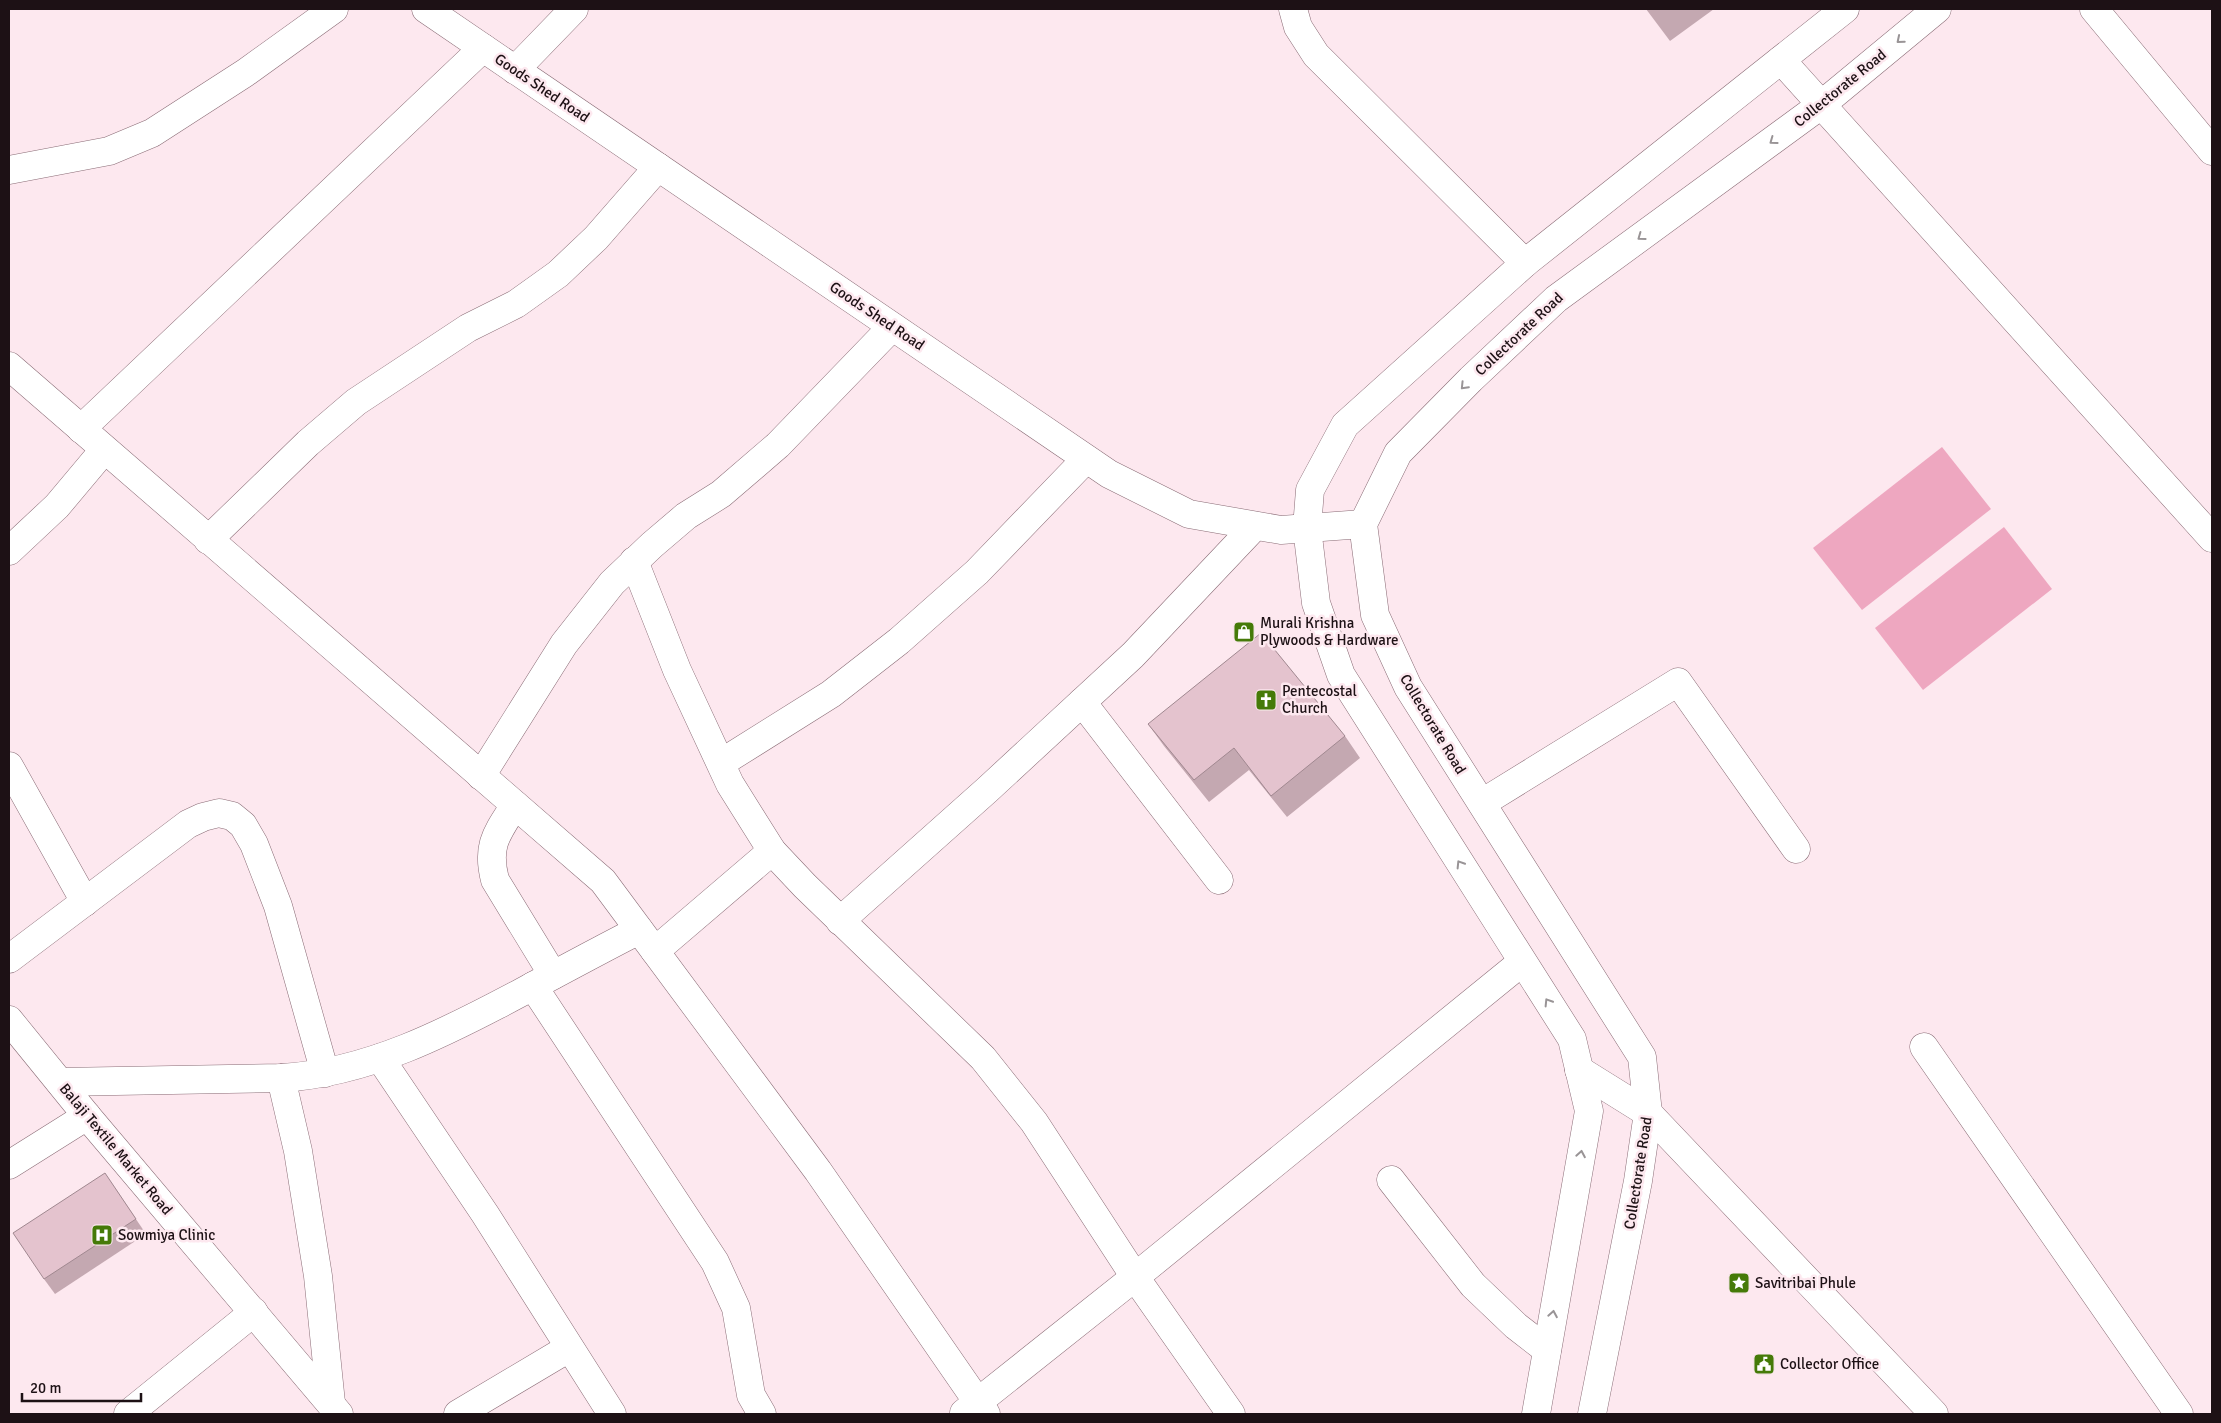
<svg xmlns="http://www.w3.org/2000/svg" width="2221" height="1423" font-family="Signika,sans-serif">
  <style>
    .green { fill: #eea7c0 }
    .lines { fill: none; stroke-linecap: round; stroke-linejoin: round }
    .minor-casing { stroke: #8a6c76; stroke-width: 29 }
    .minor { stroke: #fff; stroke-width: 28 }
    .wall { fill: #c4a8b1 }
    .building { fill: #e4c3ce; stroke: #a08890 }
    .oneway { stroke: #999496 }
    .labels { text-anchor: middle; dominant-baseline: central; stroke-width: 5; stroke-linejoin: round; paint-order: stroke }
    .street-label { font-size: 15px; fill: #1d1115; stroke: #fde8ef }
    .poi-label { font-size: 15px; fill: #1d1115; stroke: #fde8ef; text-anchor: start }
  </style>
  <rect width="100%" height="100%" fill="#fde8ef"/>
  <!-- green -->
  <g class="green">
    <path d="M1942,447L1991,509L1862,610L1813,548Z"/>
    <path d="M2004,527L2052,589L1923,690L1875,628Z"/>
  </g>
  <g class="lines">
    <!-- minor casing -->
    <g class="minor-casing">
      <g id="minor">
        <path d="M426,9L1109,474L1189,514L1281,530L1363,524"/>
        <path d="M1293,9L1298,27L1316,55L1525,263"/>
        <path d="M2094,9L2212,151"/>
        <path d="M1781,60L2212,538"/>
        <path d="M515,70L574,9"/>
        <path d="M9,170L109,151L152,133L245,73L334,9"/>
        <path d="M9,366L603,881L818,1171L986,1414"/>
        <path d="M81,429L483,48"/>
        <path d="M208,540L308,443L356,402L468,328L516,304L558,274L596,238L658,167"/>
        <path d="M9,551L57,506L104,450"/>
        <path d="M634,561L677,670L730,784L772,851L805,886L983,1058L1034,1122L1135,1277L1231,1414"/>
        <path d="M1082,702L1219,880"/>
        <path d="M721,763L831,694L899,641L977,572L1086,459"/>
        <path d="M9,766L85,902"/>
        <path d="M481,776L564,644L612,583L652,545L686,516L721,494L778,445L892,327"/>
        <path d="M1482,803L1678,682L1796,849"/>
        <path d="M515,805C497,833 486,845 495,880L553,975"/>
        <path d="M840,921L987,790L1133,655L1255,526"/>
        <path d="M655,951L772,851"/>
        <path d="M9,959L188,824L203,817L219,813L232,816L243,825L254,844L278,906L325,1073"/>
        <path d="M533,986L715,1262L736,1308L751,1395L762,1414"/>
        <path d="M9,1020L87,1116L339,1414"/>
        <path d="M1924,1047L2179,1414"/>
        <path d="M380,1058L485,1214L612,1414"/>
        <path d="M1579,1070L1648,1113L1934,1414"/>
        <path d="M281,1078L298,1151L318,1276L331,1403"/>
        <path d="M60,1082L281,1078C368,1073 447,1032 522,992C561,971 600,950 639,930"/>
        <path d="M9,1165L87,1116"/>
        <path d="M1391,1180L1473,1285L1516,1326L1547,1350"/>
        <path d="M964,1413L1135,1277L1522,962"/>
        <path d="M128,1414L254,1312"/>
        <path d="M458,1414L569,1348"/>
        <path d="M1536,1414L1589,1111L1572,1039L1341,675L1316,603L1307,528L1310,490L1345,425L1525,263L1845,9"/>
        <path d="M1592,1414L1638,1181L1648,1113L1642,1057L1408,687L1375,615L1363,524L1398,453L1471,379L1556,299L1821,105L1937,9"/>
      </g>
    </g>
    <!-- minor -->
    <use href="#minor" class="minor"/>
  </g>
  <!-- wall -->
  <g class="wall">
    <path d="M1646,9H1714L1670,41Z"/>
    <path d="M1148,724L1345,736L1360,758L1287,817L1249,770L1209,802L1164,746Z"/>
    <path d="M115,1188L146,1234L55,1294L44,1279Z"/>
  </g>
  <!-- building -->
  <g class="building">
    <path d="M1261,633L1345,736L1271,796L1234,748L1194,780L1148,724Z"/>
    <path d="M105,1173L136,1219L44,1279L13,1233Z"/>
  </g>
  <!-- one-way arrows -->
  <defs><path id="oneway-chevron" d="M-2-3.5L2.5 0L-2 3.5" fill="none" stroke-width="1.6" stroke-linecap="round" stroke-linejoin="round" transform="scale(1.25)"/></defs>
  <g class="oneway">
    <use href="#oneway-chevron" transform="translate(1900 40) rotate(140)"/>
    <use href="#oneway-chevron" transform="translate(1773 141) rotate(144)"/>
    <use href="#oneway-chevron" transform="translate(1641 237) rotate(144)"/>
    <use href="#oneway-chevron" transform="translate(1464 386) rotate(134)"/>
    <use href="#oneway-chevron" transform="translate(1460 864) rotate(-122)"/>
    <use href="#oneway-chevron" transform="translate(1548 1002) rotate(-122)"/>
    <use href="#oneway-chevron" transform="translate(1581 1154) rotate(-80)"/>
    <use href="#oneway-chevron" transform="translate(1553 1314) rotate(-80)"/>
  </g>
  <!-- icons -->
  <defs>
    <g id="shop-square" transform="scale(1.125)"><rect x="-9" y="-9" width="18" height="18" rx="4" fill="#457a08" stroke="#fde8ef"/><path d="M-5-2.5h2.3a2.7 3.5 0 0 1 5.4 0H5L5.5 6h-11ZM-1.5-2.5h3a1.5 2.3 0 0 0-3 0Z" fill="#fff"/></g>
    <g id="church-square" transform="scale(1.125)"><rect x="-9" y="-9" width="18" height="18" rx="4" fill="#457a08" stroke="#fde8ef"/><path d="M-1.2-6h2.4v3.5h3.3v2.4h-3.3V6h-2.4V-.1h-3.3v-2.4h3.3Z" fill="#fff"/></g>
    <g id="hospital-square" transform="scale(1.125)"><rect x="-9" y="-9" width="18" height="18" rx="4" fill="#457a08" stroke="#fde8ef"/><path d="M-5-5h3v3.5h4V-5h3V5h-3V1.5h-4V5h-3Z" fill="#fff"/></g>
    <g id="sight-square" transform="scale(1.125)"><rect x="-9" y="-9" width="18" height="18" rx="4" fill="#457a08" stroke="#fde8ef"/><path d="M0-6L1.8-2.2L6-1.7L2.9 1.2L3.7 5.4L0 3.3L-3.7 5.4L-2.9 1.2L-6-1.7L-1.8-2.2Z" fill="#fff"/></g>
    <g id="civic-square" transform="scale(1.125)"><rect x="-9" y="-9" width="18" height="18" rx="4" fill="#457a08" stroke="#fde8ef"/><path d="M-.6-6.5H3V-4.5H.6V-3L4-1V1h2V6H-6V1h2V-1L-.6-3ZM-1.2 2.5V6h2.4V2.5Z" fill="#fff"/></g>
  </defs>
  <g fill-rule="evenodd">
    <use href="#shop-square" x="1244" y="632"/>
    <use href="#church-square" x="1266" y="700"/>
    <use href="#hospital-square" x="102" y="1235"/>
    <use href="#sight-square" x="1739" y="1283"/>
    <use href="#civic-square" x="1764" y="1364"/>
  </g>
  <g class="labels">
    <!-- street labels -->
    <g class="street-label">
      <text transform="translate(542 88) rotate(34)">Goods Shed Road</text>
      <text transform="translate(1840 88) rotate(-39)">Collectorate Road</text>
      <text transform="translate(877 316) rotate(34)">Goods Shed Road</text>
      <text transform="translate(1519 334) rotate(-43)">Collectorate Road</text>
      <text transform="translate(1433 724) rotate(59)">Collectorate Road</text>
      <text transform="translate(116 1149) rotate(50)">Balaji Textile Market Road</text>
      <text transform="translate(1638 1173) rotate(-81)">Collectorate Road</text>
    </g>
    <!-- poi labels -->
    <g class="poi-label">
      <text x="1260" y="623">Murali Krishna<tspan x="1260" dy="17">Plywoods &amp; Hardware</tspan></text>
      <text x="1282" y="691">Pentecostal<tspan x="1282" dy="17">Church</tspan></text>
      <text x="118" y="1235">Sowmiya Clinic</text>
      <text x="1755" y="1283">Savitribai Phule</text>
      <text x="1780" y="1364">Collector Office</text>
    </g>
  </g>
  <!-- border -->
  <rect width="2221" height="1423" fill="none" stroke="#1d1115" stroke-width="20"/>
  <!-- scale -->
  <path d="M22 1393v8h119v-8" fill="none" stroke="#1d1115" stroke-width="2.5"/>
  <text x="30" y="1393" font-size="15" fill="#1d1115" stroke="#fde8ef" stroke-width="4" paint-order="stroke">20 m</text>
</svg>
